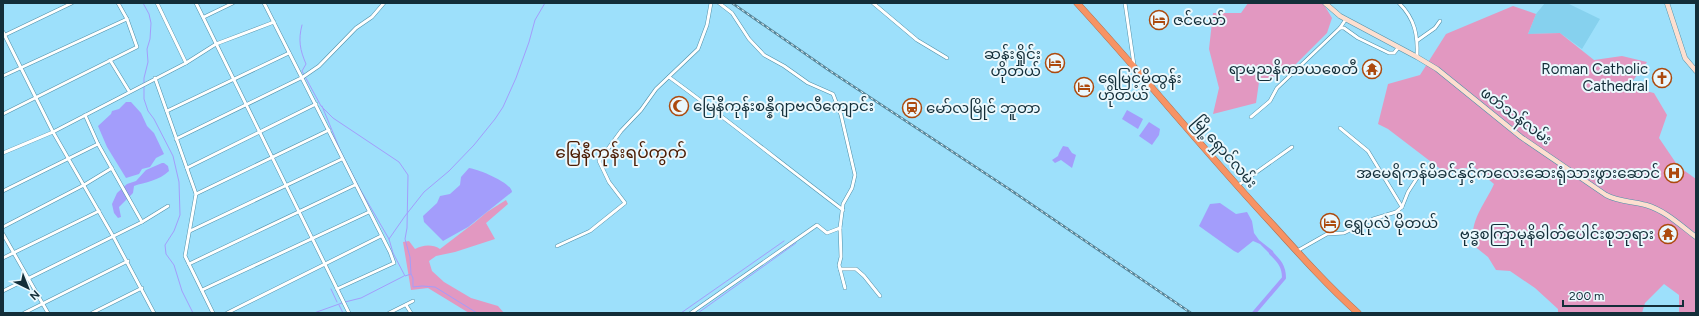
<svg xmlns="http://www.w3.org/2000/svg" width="1699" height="316" font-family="Figtree,'Noto Sans Myanmar',sans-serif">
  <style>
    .built { fill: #86d1ee }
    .green { fill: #e298c1 }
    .water { fill: #a39dfb }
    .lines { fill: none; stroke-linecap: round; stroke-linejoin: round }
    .stream { stroke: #a39dfb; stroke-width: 1 }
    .canal { stroke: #a39dfb; stroke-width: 4 }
    .street-casing { stroke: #4f90a9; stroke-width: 4 }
    .secondary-casing { stroke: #4f90a9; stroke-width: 5.5 }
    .highway-casing { stroke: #a77055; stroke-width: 7 }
    .street { stroke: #fff; stroke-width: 3 }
    .secondary { stroke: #fddfd0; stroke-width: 4.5 }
    .highway { stroke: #f79364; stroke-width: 6 }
    .rail-casing { stroke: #558396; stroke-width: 2.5 }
    .rail { stroke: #ebf8fd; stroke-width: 1; stroke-dasharray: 3; stroke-linecap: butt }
    .labels { text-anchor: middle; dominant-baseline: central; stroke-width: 4; stroke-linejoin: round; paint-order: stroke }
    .poi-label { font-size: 15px; fill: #132e39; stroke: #ebf8fd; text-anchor: start }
    .street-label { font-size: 15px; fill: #132e39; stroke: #ebf8fd }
    .quarter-label { font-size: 17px; fill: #4a1b02; stroke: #ebf8fd }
  </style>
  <rect width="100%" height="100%" fill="#9de0fb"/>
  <!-- built -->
  <path class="built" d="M1545,3H1567L1600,19L1582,49L1560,33L1528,34L1536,14Z"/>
  <!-- green -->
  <g class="green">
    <path d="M1248,3H1323L1332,18L1327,33L1288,72L1259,82L1256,103L1213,114L1219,88L1209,49L1213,13H1241Z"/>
    <path d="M1513,6L1536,14L1528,34L1560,33L1594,60L1622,56L1647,62L1628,87L1654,93L1667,115L1659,138L1678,166L1696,179V313H1679V295L1664,284L1645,303L1642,313H1558V309L1535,288L1510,271L1496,270L1488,257L1473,245C1470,219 1484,206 1494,184L1474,167L1443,171L1388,129L1378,124L1388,84L1420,75L1446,34Z"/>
    <path d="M506,200L508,204L486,223L495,239L455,252L436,256L429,261L432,271L444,282L471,298L498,306L504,313H469L428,288L411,290L403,242L409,241L415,249C423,245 432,244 440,249L474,223L487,212Z"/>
  </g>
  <!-- water -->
  <g class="water">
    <path d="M126,102H131L141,113L147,126L154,133L164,154L156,158L150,167L142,169L139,174L126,178L107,147L98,126L111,114L112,111L119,109Z"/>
    <path d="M1127,110L1143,119L1138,129L1122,119Z"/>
    <path d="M1149,122L1160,129L1159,135L1152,145L1139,136Z"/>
    <path d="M1063,146L1068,147L1072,153L1076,155L1072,168L1061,160L1055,163L1052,160L1058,156L1059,153Z"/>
    <path d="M162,163H164L168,166L169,171C159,181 145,182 134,186L133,193L119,207L121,217L118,218L114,213L112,204L117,193L127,184L136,181L146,170Z"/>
    <path d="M469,168C478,169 512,183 512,192L468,227L443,241L424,222L423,216L437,203L440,196L450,194L460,185L461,177Z"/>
    <path d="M1220,203L1236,214L1247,212L1252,221L1254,233L1259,240L1273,251L1274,255L1272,256L1260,244L1253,241L1238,253L1234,251L1199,226L1210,204Z"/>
  </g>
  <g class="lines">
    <!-- stream -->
    <g class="stream">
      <path d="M143,3L149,14L151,23L150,39L147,49L148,62L144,78V99L148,111L154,119L173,156L179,182L180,215L174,231L165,245L166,254L174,265L182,291L193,313"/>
      <path d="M302,25C298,40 300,50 306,64L302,71L321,106L333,118L399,162L408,175L407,228L405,239L410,257L411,274"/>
      <path d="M322,106L341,152L360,189L389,239L393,253L405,276L411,274L413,278V287L422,286L435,287L477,313"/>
      <path d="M389,239L405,216L424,192L449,171L474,145L495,119L503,107L516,78L529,42L535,20L545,3"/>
      <path d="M331,289L337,302"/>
      <path d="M345,302L361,298L404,276"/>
      <path d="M339,305L343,313"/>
      <path d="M314,313L342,303"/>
      <path d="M681,313L784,241"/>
      <path d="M698,313L796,243"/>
    </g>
    <!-- canal -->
    <path class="canal" d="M1254,313L1284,278C1284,266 1279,261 1271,253"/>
    <!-- street casing -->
    <g class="street-casing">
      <g id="street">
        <path d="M157,3L186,63"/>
        <path d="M196,3L349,313"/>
        <path d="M264,3L390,252L394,263L337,289"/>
        <path d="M719,3L732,13L749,39L764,55L784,66L808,83L833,94L841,115L855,175L852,188L843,204L840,228"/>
        <path d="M873,3L917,40L947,58"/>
        <path d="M1125,3L1134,65"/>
        <path d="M1399,3C1415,19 1418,35 1417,57"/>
        <path d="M204,17L233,3"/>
        <path d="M1340,28L1346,19"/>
        <path d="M3,32L53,132L113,236L154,313"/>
        <path d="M3,36L72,3"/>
        <path d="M1418,40L1435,28L1440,21"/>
        <path d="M110,60L129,91"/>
        <path d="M3,76L127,19"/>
        <path d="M669,77C728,120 785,166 843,210"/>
        <path d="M155,78L196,194L185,256L213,313"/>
        <path d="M167,111L289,53"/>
        <path d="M3,114L137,47L127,19L118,3"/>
        <path d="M85,115L98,144L142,222"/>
        <path d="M1251,117L1270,101L1277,88L1340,28H1344L1358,38L1389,53H1394L1398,48"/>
        <path d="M1340,128L1368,151L1402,207"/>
        <path d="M176,139L303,77L319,66L356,28L372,17L384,3"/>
        <path d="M3,153L53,132L186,63L216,44L274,22"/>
        <path d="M187,168L316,104"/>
        <path d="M1237,186L1292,147"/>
        <path d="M3,191L98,144"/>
        <path d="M196,194L329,130"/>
        <path d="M3,227L84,185L112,168"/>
        <path d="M190,231L342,159"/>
        <path d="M3,234L48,313"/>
        <path d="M557,246L590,231L625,203L609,182L599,161L621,131L641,110L656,89L698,49L707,25L711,3"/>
        <path d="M1297,251L1327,234L1344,233L1373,219L1396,212L1402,207L1408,192L1419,175"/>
        <path d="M3,258L99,211"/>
        <path d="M189,264L355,185"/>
        <path d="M840,269H856L864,276L880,296"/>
        <path d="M202,290L369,212"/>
        <path d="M3,291L142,222L168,206"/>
        <path d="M406,305L411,313"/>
        <path d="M24,313L128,261"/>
        <path d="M92,313L142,288"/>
        <path d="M227,313L381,236"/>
        <path d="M389,313L413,301"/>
        <path d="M691,313L817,225L827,233L840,228L841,257L839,265L845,288"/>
      </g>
    </g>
    <!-- secondary casing -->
    <g class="secondary-casing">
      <g id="secondary">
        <path d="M1325,3L1340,16L1417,57L1437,69L1521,137L1606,195C1619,202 1632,201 1646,205C1666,211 1680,225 1696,237"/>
        <path d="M1667,3L1685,58L1696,71"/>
      </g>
    </g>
    <!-- highway casing -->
    <g class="highway-casing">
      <path id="highway" d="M1077,3C1144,76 1206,153 1274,226C1301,256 1328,286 1358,313"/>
    </g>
    <!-- street -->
    <use href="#street" class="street"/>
    <!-- secondary -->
    <use href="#secondary" class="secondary"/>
    <!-- highway -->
    <use href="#highway" class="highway"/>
    <!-- rail casing -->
    <g class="rail-casing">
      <path id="rail" d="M732,3L830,71L1009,189L1191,313"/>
    </g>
    <!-- rail -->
    <use href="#rail" class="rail"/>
  </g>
  <!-- icons -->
  <defs>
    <g id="hotel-ring" transform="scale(1)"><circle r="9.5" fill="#ebf8fd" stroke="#ac4a0e" stroke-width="1.5"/><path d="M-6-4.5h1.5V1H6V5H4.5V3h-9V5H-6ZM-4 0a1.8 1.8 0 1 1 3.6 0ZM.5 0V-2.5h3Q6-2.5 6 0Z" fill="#ac4a0e"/></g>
    <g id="temple-ring" transform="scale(1)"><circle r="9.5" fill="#ebf8fd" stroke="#ac4a0e" stroke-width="1.5"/><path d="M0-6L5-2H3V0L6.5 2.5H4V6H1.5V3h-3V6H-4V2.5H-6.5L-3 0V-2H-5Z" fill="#ac4a0e"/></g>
    <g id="church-ring" transform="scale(1)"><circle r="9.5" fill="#ebf8fd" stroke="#ac4a0e" stroke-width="1.5"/><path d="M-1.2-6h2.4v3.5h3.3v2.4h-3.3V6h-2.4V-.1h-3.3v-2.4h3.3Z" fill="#ac4a0e"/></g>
    <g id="mosque-ring" transform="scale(1)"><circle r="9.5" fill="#ebf8fd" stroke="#ac4a0e" stroke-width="1.5"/><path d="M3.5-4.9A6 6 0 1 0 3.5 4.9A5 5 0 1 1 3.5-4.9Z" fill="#ac4a0e"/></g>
    <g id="station-ring" transform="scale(1)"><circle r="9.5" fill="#ebf8fd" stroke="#ac4a0e" stroke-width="1.5"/><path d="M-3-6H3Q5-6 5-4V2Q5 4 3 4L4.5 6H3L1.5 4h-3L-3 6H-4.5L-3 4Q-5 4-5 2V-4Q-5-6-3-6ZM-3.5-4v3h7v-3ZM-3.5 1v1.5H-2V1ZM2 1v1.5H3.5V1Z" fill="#ac4a0e"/></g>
    <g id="hospital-ring" transform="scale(1)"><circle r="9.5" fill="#ebf8fd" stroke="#ac4a0e" stroke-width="1.5"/><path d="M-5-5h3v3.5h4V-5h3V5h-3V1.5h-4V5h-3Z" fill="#ac4a0e"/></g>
  </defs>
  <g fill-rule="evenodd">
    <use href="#hotel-ring" x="1159" y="20"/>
    <use href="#hotel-ring" x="1055" y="63"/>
    <use href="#temple-ring" x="1372" y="69"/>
    <use href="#church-ring" x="1662" y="78"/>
    <use href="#hotel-ring" x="1084" y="87"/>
    <use href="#mosque-ring" x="679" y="106"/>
    <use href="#station-ring" x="912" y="108"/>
    <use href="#hospital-ring" x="1674" y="173"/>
    <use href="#hotel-ring" x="1330" y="223"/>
    <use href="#temple-ring" x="1668" y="234"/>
  </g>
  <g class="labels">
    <!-- poi labels -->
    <g class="poi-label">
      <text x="1173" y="20">ဇင်ယော်</text>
      <text x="1041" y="54" text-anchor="end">ဆန်းရှိုင်း<tspan x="1041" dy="17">ဟိုတယ်</tspan></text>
      <text x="1358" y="69" text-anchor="end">ရာမညနိကာယစေတီ</text>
      <text x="1648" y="69" text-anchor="end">Roman Catholic<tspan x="1648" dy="17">Cathedral</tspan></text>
      <text x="1098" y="78">ရွှေမြင့်မိုထွန်း<tspan x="1098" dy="17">ဟိုတယ်</tspan></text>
      <text x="693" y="106">မြေနီကုန်းစန္နီဂျာဗလီကျောင်း</text>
      <text x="926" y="108">မော်လမြိုင် ဘူတာ</text>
      <text x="1660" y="173" text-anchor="end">အမေရိကန်မိခင်နှင့်ကလေးဆေးရုံသားဖွားဆောင်</text>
      <text x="1344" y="223">ရွှေပုလဲ မိုတယ်</text>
      <text x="1654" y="234" text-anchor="end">ဗုဒ္ဓစကြာမုနိဓါတ်ပေါင်းစုဘုရား</text>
    </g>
    <!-- street labels -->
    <g class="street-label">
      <text transform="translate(1516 116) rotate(37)">ဖတ်သန်လမ်း</text>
      <text transform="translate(1225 152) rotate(49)">မြို့ရှောင်လမ်း</text>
    </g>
    <!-- quarter labels -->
    <g class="quarter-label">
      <text x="621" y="152">မြေနီကုန်းရပ်ကွက်</text>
    </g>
  </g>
  <!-- border -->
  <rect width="1699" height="316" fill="none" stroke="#132e39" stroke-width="8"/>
  <!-- north arrow -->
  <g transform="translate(28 288) rotate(137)" stroke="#ebf8fd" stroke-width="3" paint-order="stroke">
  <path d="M0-3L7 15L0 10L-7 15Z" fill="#132e39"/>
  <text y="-6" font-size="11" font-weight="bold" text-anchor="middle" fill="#132e39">N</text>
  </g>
  <!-- scale -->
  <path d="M1563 300v6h120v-6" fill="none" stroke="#132e39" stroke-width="2"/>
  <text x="1569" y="300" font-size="12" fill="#132e39" stroke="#ebf8fd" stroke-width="3" paint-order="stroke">200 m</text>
</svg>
